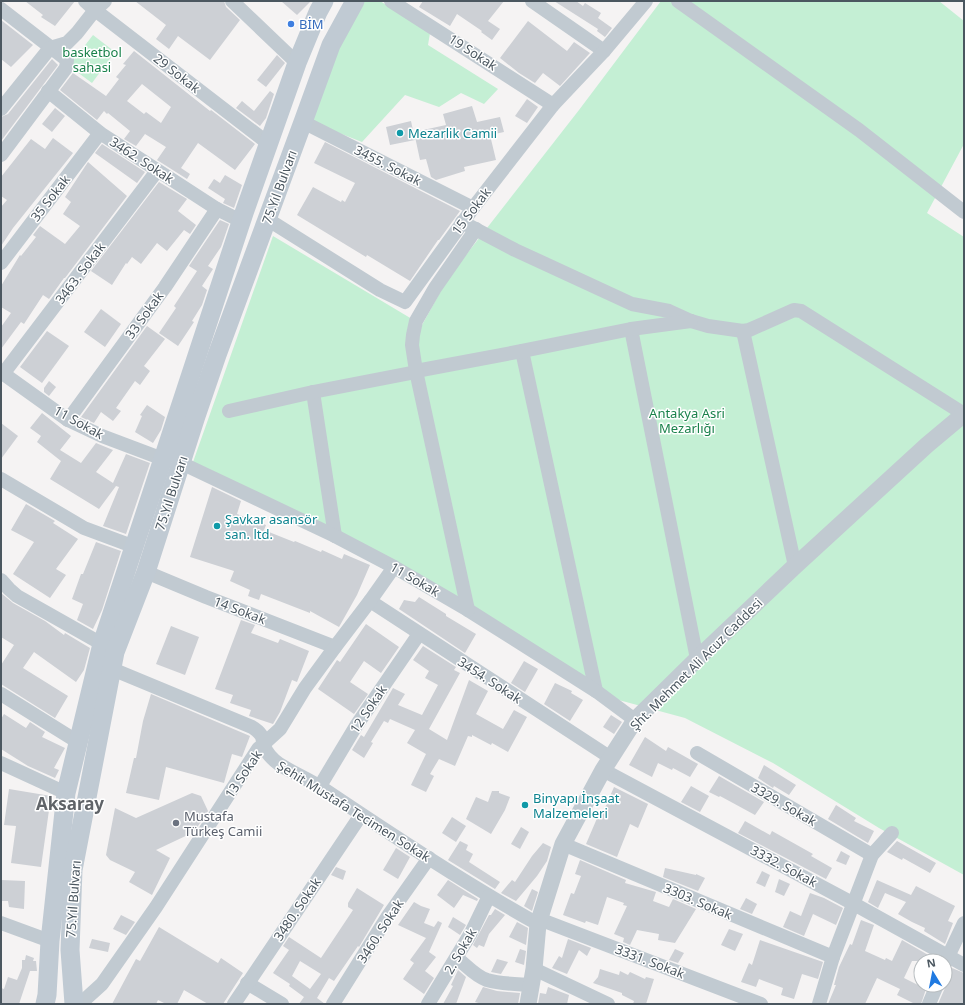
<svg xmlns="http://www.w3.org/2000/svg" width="965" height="1005" font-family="'Noto Sans',sans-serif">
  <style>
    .green { fill: #c4efd4 }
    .building { fill: #cdd0d5; fill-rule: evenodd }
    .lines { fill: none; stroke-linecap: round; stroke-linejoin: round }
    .minor { stroke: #c1cad1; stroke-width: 14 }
    .tertiary { stroke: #c1cad1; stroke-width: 17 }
    .secondary { stroke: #c0cad3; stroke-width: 19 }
    .shop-dot { fill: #3f7fe0; stroke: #fff; stroke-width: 1.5 }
    .culture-dot { fill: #0f9aa8; stroke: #fff; stroke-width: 1.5 }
    .worship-dot { fill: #6b7280; stroke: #fff; stroke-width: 1.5 }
    .labels { text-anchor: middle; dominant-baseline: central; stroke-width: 3; stroke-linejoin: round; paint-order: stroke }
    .shop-label { font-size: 13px; fill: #366cbe; stroke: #fff; text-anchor: start }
    .park-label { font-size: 13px; fill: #1a824b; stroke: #fff }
    .street-label { font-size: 13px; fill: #4b5760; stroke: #fff }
    .culture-label { font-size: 13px; fill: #0d838f; stroke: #fff; text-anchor: start }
    .worship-label { font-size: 13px; fill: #5b616d; stroke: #fff; text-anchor: start }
    .district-label { font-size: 17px; font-weight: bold; fill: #5f6368; stroke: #fff }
  </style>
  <rect width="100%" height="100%" fill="#f5f3f3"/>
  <!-- green -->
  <g class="green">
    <path d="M362,1H380L430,33L428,45L498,89L484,104L461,93L439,107L405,95L362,142L311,122L337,48Z"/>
    <path d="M661,1H939L964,21V144L927,213L964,237V875L879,828L773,763L685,718L615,699L193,462L273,236L422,325L448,278L579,110Z"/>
    <path d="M93,35L115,52L92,83L69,66Z"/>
  </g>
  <!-- building -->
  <g class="building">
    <path d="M25,1H75L55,26L41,17L43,15Z"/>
    <path d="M135,1H224L226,7L240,20L210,60L178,36L169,49L156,39L166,25Z"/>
    <path d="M281,1H311L297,15Z"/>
    <path d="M423,1H504L488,21L500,29L492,40L481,32L482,31L457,14L450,26L419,7Z"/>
    <path d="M554,1H576L583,6L585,3L601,13L598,18L612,28L605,37L597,31L598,29Z"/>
    <path d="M1,20L33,45L11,67L1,59Z"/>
    <path d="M528,21L567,51L574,42L590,53L560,86L543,73L535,83L519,73L500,58Z"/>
    <path d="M134,51L210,111L211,110L255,144L235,170L198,143L181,168L190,174L187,179L157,160L166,147L145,134L136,146L124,139L130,131L108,113L107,114L104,111L97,120L60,90L73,73L106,96L119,79L116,77L126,65L123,64ZM142,84L171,107L161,123L146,112L144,114L127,101Z"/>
    <path d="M277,55L285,63L266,87L257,80Z"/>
    <path d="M52,59L58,65L1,141V117L8,114Z"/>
    <path d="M270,91L274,94L266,118L260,126L236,108L242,101L254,111Z"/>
    <path d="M527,99L538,107L527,123L515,116Z"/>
    <path d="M472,106L477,122L500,117L504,132L490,135L496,160L464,167L465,171L436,180L431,177L426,159L420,160L414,132L446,125L443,114Z"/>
    <path d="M55,108L65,116L52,132L42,124Z"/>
    <path d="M411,121L415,140L390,145L386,127Z"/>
    <path d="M53,138L73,153L13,228L1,246V207L7,200L1,196V177L31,139L45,149Z"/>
    <path d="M325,142L460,211L439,240H438L410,281L367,255L366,257L297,215L313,187L341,202L342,200L345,202L355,183L314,163Z"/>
    <path d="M102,144L145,172L137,183L95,153Z"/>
    <path d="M88,162L127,196L65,278H64L49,299L43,295L24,324L21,322L1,349V327L11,313L1,307V286L20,255L21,256L36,237L33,235L40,226L65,244L80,226L63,214L71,202L65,197Z"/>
    <path d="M225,175L242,185L234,208L223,203L225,199L208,188L214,179L220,183Z"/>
    <path d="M159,182L187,199L178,211L196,225L190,234L184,230L167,251L157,243L141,264L132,257L127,264L126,263L112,285L91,271Z"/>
    <path d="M220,220L229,224L221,247L208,266L213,269L202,286L207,290L202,305L192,321L194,322L178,346L159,333L176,308L174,306L197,271L189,266Z"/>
    <path d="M101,309L121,324L105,347L84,332Z"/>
    <path d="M147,326L165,339L144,366L150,371L140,385L135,381L116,408L121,411L113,421L101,412L94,423L81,417Z"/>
    <path d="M47,331L69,346L42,383L20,367Z"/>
    <path d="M49,381L56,387L49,396L44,392V388Z"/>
    <path d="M147,405L165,417L161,430L153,443L135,432L142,416L140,415Z"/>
    <path d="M42,413L71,436L60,450L81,463L96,443L113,450L96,472L113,483L126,454L150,463L126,534L103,526L119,487L116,486L99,509L50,479L61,461L37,442L41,436L30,428Z"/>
    <path d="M1,423L18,436L1,459Z"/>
    <path d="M212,487L241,501L237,514L266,525L264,530L294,542L295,541L321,552L322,550L342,559L344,554L370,565L357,595L339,627L310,611V613L261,594L259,600L248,596L250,590L230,581L234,571L190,557Z"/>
    <path d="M26,504L55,521L53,523L78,539L56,569L66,575L50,598L13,574L34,542L11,530Z"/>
    <path d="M96,542L121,551L102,610L93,629L77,620L83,604L72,599L81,574H83Z"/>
    <path d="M1,593L13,603L45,621L64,635L65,633L90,648L84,670L76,682L34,652L23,668L68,696L55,718L1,684V665L14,645L1,637Z"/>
    <path d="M419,597L446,614V616L476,634L465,653L399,609L404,600L415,602Z"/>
    <path d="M241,620L255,625L251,633L278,643L280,639L309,651L297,682L292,680L280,712L273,724L249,716L251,710L230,703L233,695L215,689Z"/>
    <path d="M366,624L399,647L381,673L364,661L350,682L368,694L354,714L318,689L337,660L340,662Z"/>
    <path d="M171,626L199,637L185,675L156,664Z"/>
    <path d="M423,646L456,667L454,670L460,673L429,729L447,740L469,680L488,691L476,714L503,729L514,710L527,717L508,752L492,743L491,745L472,735V737L468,736L455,766L439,759L430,774L434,776L426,792L411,785L426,754L407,743L415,730L390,719L388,723L384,721L371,742L373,743L364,758L352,750L361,735L364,737L393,688L405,694L398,705L422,715L438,685L425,678L429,671L413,660Z"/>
    <path d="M524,661L538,669L525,692L511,683Z"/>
    <path d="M555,683L572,691L571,693L583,700L570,721L544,704Z"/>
    <path d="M151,694L250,736L242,757L232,754L224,783L166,767L159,800L126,793L134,758H136L143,721Z"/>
    <path d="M4,714L26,728L30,722L45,732L42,737L65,748L54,768L59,770L55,778L28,766L1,749V719Z"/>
    <path d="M611,715L622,722L614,734L603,727Z"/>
    <path d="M645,737L666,751L668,747L698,764L690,777L673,768L672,770L658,763L652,777L629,765Z"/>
    <path d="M764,765L796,785L789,795L774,786L773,788L758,778Z"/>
    <path d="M719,776L764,802L755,815L720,796L719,797L709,792Z"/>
    <path d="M691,786L709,796L700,812L681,802Z"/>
    <path d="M614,787L648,804L638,828L630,824L617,857L586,844L598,816L601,817Z"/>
    <path d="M9,789L51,796L41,867L11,863L16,826L4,825Z"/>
    <path d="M492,791H499V793L510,797L505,810L491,834L466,819L476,797L488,802Z"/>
    <path d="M192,793L201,796L208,811L194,832L156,850L170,858L152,895L129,882L135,872L110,860L106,855L115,808L136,818Z"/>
    <path d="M836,805L856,818L854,821L874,831L868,843L828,819Z"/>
    <path d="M452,817L466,826L456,842L442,833Z"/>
    <path d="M745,821L770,835L772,831L813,854L811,856L832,868L826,879L738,833Z"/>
    <path d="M521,827L529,832L520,849L511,844Z"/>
    <path d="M460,841L468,845L466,850L473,854L469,862L500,882L495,889L448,860Z"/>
    <path d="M897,841L936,863L930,873L903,858L902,860L887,852Z"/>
    <path d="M543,843L551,847L547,861L537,876L516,901L501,893L512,880L515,882L532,856Z"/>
    <path d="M396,848L410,857L398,879L383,870Z"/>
    <path d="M841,851L850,856L846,865L836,861Z"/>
    <path d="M580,860L626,880L625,883L656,892L653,901L669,907L673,899L696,909L675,943L658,940L659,934L637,930L630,945L623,942L624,938L614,934L627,906L623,905L624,903L607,897L598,925L586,921L585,923L563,915L571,893L574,894L581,876L575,874Z"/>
    <path d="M336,867L346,871L343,880L331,875Z"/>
    <path d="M665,868L696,875V874L705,878L698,891L663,877Z"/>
    <path d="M762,871L770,875L765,887L756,883Z"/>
    <path d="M779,879L790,884L784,896L775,892Z"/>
    <path d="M1,880L25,881L24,909L9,907L8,901H1Z"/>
    <path d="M448,880L478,899L477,901L463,895L454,908L437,895Z"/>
    <path d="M877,880L911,895L916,886L955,906L948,921L953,923L945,944L924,931L925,928L912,922L898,914L906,902L885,893L878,908L868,902Z"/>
    <path d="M357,888L384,905L359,947L358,946L334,981L329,978L317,998L325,1004H299L304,997L289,986L290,984L273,973L289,950L283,946L289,937L321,958L353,910L348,907V903ZM300,961L321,974L310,989L292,976Z"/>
    <path d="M532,889L538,892L532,911L524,906Z"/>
    <path d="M810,893L824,898L843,908L836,925L813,914L804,936L783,927L790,911L801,916Z"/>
    <path d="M746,898L757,904L752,914L740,909Z"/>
    <path d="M414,902L421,906L430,909L424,923L434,927L438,921L442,923L429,952L436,957L425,971L434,978L424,994L403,979L414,963L410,960L426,938L398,925Z"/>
    <path d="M495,909L505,915L489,934L484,947L479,945L477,948L473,945L489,915H491Z"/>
    <path d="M121,915L135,922L126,935L113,929Z"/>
    <path d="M453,917L466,925L460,935L448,927Z"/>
    <path d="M861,920L874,925L865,951L885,960L886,958L892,961L902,940L937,960V961H912L904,978L926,989L921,1004H915L897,995L900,989L877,978L865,1004H828L836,985H834L839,967L850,944L852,945Z"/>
    <path d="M517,922L528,928L526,945L509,937Z"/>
    <path d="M159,927L218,963L221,958L243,973L223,1004H208L184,990L177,1004H166L158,1000L156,1004H112L136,959L140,961Z"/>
    <path d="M729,929L743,934L735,951L721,945Z"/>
    <path d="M92,939L110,943L108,952L89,948Z"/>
    <path d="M568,939L591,948L587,956L579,950L567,974L552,968L559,956L562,958Z"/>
    <path d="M760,940L823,962L818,979L802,974L794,999L781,995L783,988L759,979L756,987L741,982L749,963L752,965Z"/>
    <path d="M520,949L526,951L524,965L515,962Z"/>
    <path d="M675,949L684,953L678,963L669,960Z"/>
    <path d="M26,955L34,958L33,961H36L37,971H30L19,1004H1V988L4,989L8,977L17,980L22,968V960H25Z"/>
    <path d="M497,959L508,962L501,974L491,972Z"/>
    <path d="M952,968L964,973V1004H938L945,988V981Z"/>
    <path d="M600,969L619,975L620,971L628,975L630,972L645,979L646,977L654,979L646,1004H633L634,1001L622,995V993L593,983L598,977Z"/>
    <path d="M458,970L466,977L456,1004H443L453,986L451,985Z"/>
    <path d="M483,987L497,991L520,993L518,1004H482L475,1002Z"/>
    <path d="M548,987L569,995L567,1004H538L540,993L546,994Z"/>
  </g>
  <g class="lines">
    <!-- minor -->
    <g class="minor">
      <path d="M85,1L95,10L269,144"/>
      <path d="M232,1L297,63"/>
      <path d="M391,1L553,105"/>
      <path d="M532,1L604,51"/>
      <path d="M678,1L859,130L964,212"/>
      <path d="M1,9L67,60L66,68L1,155"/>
      <path d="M48,91L100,133L217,209L241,221"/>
      <path d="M1,109L50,48L67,43L77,33L95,10L105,1"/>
      <path d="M303,122L473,208"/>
      <path d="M267,219L380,290L405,302L473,208L553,105L604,51L646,1"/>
      <path d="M462,222L515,250L632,304L669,311L691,321L708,326L743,331L749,330L794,310L801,311L964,414"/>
      <path d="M1,263L100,133"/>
      <path d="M631,329L697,659"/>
      <path d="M743,331L795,566"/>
      <path d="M522,351L596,691"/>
      <path d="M1,372L68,420L102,436L163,459"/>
      <path d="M3,374L157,171"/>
      <path d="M313,392L335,536"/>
      <path d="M229,411L313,392L416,372V371L522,351L631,329L691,321"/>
      <path d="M68,420L165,287L217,209"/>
      <path d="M181,463L335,536L394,567L468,610L596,691L635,720"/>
      <path d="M1,479L84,528L135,547"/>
      <path d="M146,572L206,597L335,647"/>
      <path d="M1,580L9,589L17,596L102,644"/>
      <path d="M370,601L611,758"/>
      <path d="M468,610L416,371L412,345L413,335L416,321L435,288L476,229"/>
      <path d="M112,669L252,727C256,730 260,732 262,737C263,740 263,743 264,746C267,754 272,759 279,764C293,773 308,779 322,788C392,835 463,882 538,924"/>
      <path d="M1,694L78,742"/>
      <path d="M697,753L872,855"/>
      <path d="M1,763L66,793"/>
      <path d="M603,770L854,904L964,965"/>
      <path d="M320,786L356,726L419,634"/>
      <path d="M563,844L833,957"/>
      <path d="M539,919L761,1004"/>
      <path d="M1,923L50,941"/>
      <path d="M457,958C466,965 475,976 487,980C501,984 517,984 531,985"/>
      <path d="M945,963L964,923"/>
      <path d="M534,969L608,1004"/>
      <path d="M247,983L282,1004"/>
      <path d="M80,1004L102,984L156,907L258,749L280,729L305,688L335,647L370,601L394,567"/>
      <path d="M234,1004L361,815"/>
      <path d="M333,1004L388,916L429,858"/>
      <path d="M428,1004L471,933L489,896"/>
      <path d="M819,1004L833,957L872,855L892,833"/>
      <path d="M929,1004L937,985"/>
    </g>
    <!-- tertiary -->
    <path class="tertiary" d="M528,1004L534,969L538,924L563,844L603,770L635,720L697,659L795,566L927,445L964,414"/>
    <!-- secondary -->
    <g class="secondary">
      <path d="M45,1004L47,995L50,941L66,793L102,644L244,213L297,63L318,12L324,1"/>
      <path d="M74,1004L70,950L73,870L115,652L146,572L196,416L217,355L303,122L331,45L355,1"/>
    </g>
  </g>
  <!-- markers -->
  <circle class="shop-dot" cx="291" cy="24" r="4"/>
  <g class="culture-dot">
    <circle cx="400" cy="133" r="4"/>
    <circle cx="217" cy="526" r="4"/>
    <circle cx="525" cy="805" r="4"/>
  </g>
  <circle class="worship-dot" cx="176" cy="823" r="4"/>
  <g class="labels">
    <!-- shop labels -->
    <g class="shop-label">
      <text x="299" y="24">BİM</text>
    </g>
    <!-- park labels -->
    <g class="park-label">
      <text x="92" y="52">basketbol<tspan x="92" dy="15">sahasi</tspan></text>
      <text x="687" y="413">Antakya Asri<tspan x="687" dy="15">Mezarlığı</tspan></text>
    </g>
    <!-- street labels -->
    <g class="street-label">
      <text transform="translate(473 52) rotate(33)">19 Sokak</text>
      <text transform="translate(177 73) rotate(38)">29 Sokak</text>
      <text transform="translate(142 160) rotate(33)">3462. Sokak</text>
      <text transform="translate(388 165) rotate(27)">3455. Sokak</text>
      <text transform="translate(279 187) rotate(-70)">75.Yıl Bulvarı</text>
      <text transform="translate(50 198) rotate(-52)">35 Sokak</text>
      <text transform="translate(471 211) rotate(-53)">15 Sokak</text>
      <text transform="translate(80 273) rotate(-53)">3463. Sokak</text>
      <text transform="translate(144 315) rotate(-54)">33 Sokak</text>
      <text transform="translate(79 422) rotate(29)">11 Sokak</text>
      <text transform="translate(171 493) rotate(-72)">75.Yıl Bulvarı</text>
      <text transform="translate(415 579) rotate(30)">11 Sokak</text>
      <text transform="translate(240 610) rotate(21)">14 Sokak</text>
      <text transform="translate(696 664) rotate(-45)">Şht. Mehmet Ali Acuz Caddesi</text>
      <text transform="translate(490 680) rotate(33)">3454. Sokak</text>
      <text transform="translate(368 709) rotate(-56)">12 Sokak</text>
      <text transform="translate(243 774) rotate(-56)">13 Sokak</text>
      <text transform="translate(784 804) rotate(30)">3329. Sokak</text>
      <text transform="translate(354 811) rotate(32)">Şehit Mustafa Tecimen Sokak</text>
      <text transform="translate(784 866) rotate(28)">3332. Sokak</text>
      <text transform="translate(73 899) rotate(-86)">75.Yıl Bulvarı</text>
      <text transform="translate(698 901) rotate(23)">3303. Sokak</text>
      <text transform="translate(297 909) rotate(-56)">3480. Sokak</text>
      <text transform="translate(380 931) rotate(-57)">3460. Sokak</text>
      <text transform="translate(460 951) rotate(-60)">2. Sokak</text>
      <text transform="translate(650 961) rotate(21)">3331. Sokak</text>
    </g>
    <!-- culture labels -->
    <g class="culture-label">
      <text x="408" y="133">Mezarlik Camii</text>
      <text x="225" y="519">Şavkar asansör<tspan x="225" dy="15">san. ltd.</tspan></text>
      <text x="533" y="798">Binyapı İnşaat<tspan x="533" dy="15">Malzemeleri</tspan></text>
    </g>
    <!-- worship labels -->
    <g class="worship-label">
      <text x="184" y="816">Mustafa<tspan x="184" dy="15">Türkeş Camii</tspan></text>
    </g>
    <!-- district labels -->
    <g class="district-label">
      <text x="70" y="803">Aksaray</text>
    </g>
  </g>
  <!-- border -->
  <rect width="965" height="1005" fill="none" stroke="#4b5760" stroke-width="4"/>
  <!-- north arrow -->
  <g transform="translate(933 973) rotate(350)"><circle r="19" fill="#ffffff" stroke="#b7bcbf"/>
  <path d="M0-3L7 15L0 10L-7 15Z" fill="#207ae1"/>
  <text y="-6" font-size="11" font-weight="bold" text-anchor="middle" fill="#4b5760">N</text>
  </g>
</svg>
